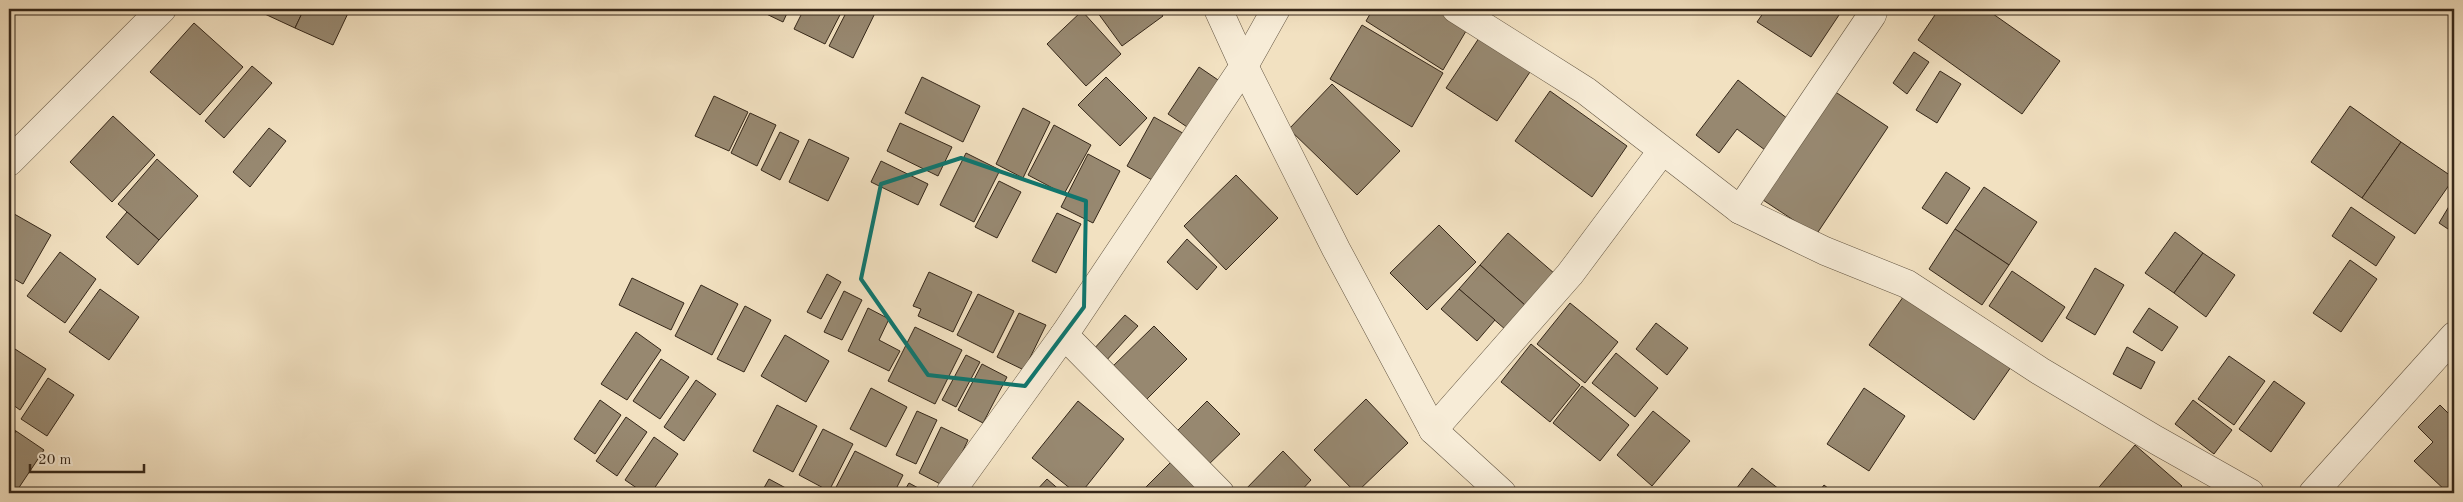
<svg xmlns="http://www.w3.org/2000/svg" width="2463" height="502" font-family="'Old Standard TT',serif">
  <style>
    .building { fill: #978870; stroke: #352719 }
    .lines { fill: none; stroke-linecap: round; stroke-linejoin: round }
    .street-casing { stroke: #645643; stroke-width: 29 }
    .street { stroke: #f7ecd7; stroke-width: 28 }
    .marked { fill: none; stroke: #0f766e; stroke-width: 4; stroke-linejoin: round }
  </style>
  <rect width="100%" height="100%" fill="#f2e1c1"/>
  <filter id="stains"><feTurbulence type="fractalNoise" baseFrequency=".004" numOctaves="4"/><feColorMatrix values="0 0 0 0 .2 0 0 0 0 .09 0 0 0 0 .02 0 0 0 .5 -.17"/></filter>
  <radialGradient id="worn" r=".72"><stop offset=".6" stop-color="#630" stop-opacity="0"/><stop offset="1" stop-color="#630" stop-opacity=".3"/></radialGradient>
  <!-- building -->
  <g class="building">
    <path d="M254,9H304L295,28Z"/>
    <path d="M304,9H350L333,45L295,28Z"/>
    <path d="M756,9H789L783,22Z"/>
    <path d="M804,9H843L825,44L794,29Z"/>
    <path d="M848,9H877L853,58L829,46Z"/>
    <path d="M1095,9H1157L1163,16L1122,46Z"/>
    <path d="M1373,9H1442L1469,26L1443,70L1366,21Z"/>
    <path d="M1766,9H1843L1811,57L1757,22Z"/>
    <path d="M1939,9H1986L2060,61L2022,114L1918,40Z"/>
    <path d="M1082,11L1121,54L1086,86L1047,44Z"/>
    <path d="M194,23L243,67L200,115L150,72Z"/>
    <path d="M1362,25L1443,73L1412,127L1330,79Z"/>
    <path d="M1483,32L1534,66L1497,121L1446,88Z"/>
    <path d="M1914,52L1929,62L1907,94L1893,83Z"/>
    <path d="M252,66L272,83L224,138L205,121Z"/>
    <path d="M1199,67L1224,84L1193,131L1168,114Z"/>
    <path d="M1940,71L1961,84L1937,123L1916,110Z"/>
    <path d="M922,77L980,106L963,142L905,113Z"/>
    <path d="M1106,77L1147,118L1120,146L1078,105Z"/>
    <path d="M1738,80L1788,119L1765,150L1737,129L1719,153L1696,135Z"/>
    <path d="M1332,84L1400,151L1357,195L1289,129Z"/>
    <path d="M1550,91L1627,146L1592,197L1515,141Z"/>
    <path d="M1834,91L1888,127L1816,235L1763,200Z"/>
    <path d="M714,96L748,112L729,151L695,136Z"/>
    <path d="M2350,106L2401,142L2362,198L2311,162Z"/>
    <path d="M1023,108L1050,122L1023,178L996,164Z"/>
    <path d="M750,113L776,125L757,166L731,153Z"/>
    <path d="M113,116L155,155L112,202L70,162Z"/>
    <path d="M1154,117L1188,136L1161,185L1127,166Z"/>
    <path d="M900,123L952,147L938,176L887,151Z"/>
    <path d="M1054,125L1091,145L1064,194L1028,175Z"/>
    <path d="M269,128L286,141L250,187L233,172Z"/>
    <path d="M780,132L799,141L780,180L761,170Z"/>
    <path d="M809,139L849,158L828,201L789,182Z"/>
    <path d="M2401,142L2454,178L2415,234L2362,198Z"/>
    <path d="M966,153L1000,170L974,222L940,205Z"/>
    <path d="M1088,154L1120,171L1093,223L1061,207Z"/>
    <path d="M157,159L198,196L159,240L118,204Z"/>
    <path d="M881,161L928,184L918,205L871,182Z"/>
    <path d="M1946,172L1970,188L1947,224L1922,208Z"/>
    <path d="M1236,175L1278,218L1226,270L1184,226Z"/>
    <path d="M999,181L1021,192L997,238L975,227Z"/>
    <path d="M1984,187L2037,222L2009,265L1955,229Z"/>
    <path d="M2454,198V233L2439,223Z"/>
    <path d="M2351,207L2395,237L2376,266L2332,236Z"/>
    <path d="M9,211L51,235L23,284L9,276Z"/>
    <path d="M127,212L159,240L138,265L106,237Z"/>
    <path d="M1057,213L1081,224L1056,273L1032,261Z"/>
    <path d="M1439,225L1476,262L1427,310L1390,273Z"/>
    <path d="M1955,229L2009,265L1982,305L1929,269Z"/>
    <path d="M2175,232L2203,253L2174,293L2145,273Z"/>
    <path d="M1508,233L1555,274L1526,306L1480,265Z"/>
    <path d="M1187,239L1217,267L1197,290L1167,262Z"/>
    <path d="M60,252L96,279L65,323L27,296Z"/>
    <path d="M2203,253L2235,275L2206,317L2174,293Z"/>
    <path d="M2350,260L2377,279L2341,332L2313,313Z"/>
    <path d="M1480,265L1526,306L1506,330L1459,289Z"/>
    <path d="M2095,268L2124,285L2095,335L2066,318Z"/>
    <path d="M2012,271L2065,307L2042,342L1989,306Z"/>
    <path d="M929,272L972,292L953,332L918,316L921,309L913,306Z"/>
    <path d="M827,274L841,282L821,319L807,312Z"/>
    <path d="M632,278L684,303L671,330L619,305Z"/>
    <path d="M701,285L738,304L712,355L675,336Z"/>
    <path d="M100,289L139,317L109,360L69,332Z"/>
    <path d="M1459,289L1495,320L1477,341L1441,309Z"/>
    <path d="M844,291L862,300L842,340L824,332Z"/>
    <path d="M1906,293L2011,367L1974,420L1869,345Z"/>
    <path d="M978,294L1014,311L993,353L957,335Z"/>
    <path d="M1570,303L1618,342L1585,383L1537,344Z"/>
    <path d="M745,306L771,320L744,372L717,359Z"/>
    <path d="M868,308L889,319L879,340L900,351L889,371L848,351Z"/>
    <path d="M2149,308L2178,327L2162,351L2133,332Z"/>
    <path d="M1019,313L1046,325L1024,370L997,357Z"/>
    <path d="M1125,315L1138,326L1104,363L1092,351Z"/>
    <path d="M1656,323L1688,348L1667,375L1636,349Z"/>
    <path d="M1154,326L1187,359L1143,403L1110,369Z"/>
    <path d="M915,327L962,350L935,404L888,381Z"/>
    <path d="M636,332L661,350L627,400L601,384Z"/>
    <path d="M785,335L829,361L806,402L761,376Z"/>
    <path d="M1531,344L1580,385L1550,422L1501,382Z"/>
    <path d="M2127,347L2155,362L2141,389L2113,374Z"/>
    <path d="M15,349L46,369L20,410L9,402V359Z"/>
    <path d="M1616,353L1658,388L1635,417L1592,383Z"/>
    <path d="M966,355L980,362L956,407L942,400Z"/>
    <path d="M2229,356L2265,381L2234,425L2198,399Z"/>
    <path d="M661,359L689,377L660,419L633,401Z"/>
    <path d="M982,364L1007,377L983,423L958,410Z"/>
    <path d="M48,378L74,395L47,436L21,419Z"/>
    <path d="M696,380L716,394L684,441L664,427Z"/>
    <path d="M2274,381L2305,403L2271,452L2239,429Z"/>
    <path d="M1582,386L1629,425L1600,461L1553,423Z"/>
    <path d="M871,388L907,407L886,447L850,429Z"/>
    <path d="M1864,388L1905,416L1869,471L1827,444Z"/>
    <path d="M1366,399L1408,443L1356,493L1314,450Z"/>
    <path d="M600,400L621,415L595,454L574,439Z"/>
    <path d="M2193,400L2232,430L2214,454L2175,424Z"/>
    <path d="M1078,401L1124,439L1081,493H1076L1032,458Z"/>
    <path d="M1207,401L1240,434L1205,468L1173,435Z"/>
    <path d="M777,405L817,426L793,472L753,451Z"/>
    <path d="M2440,405L2454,419V493H2448L2414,461L2433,442L2418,427Z"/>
    <path d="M917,411L937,420L916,464L896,455Z"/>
    <path d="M1653,411L1690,441L1652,486L1617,455Z"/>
    <path d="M626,417L647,432L617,476L596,461Z"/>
    <path d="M9,426L16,431L9,443Z"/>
    <path d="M941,427L968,440L946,487L919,473Z"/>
    <path d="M823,429L853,444L829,491L799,475Z"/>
    <path d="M16,431L44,450L16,492L9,487V443Z"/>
    <path d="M654,437L678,454L651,493H644L625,480Z"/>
    <path d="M2135,445L2182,486L2175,493H2094Z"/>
    <path d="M855,451L903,475L894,493H833Z"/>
    <path d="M1283,451L1311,480L1299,493H1242Z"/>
    <path d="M1172,461L1204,493H1140Z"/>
    <path d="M1752,468L1784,493H1733Z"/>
    <path d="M769,479L795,493H761Z"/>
    <path d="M1047,479L1063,493H1034Z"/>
    <path d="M909,483L920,489L918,493H903Z"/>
    <path d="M1824,485L1834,493H1818Z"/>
  </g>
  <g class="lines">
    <!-- street casing -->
    <g class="street-casing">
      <g id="street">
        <path d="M1218,9L1244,66L1336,249L1433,430L1502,493"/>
        <path d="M1456,9L1586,91L1740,210L1825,251L1907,284L2040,371L2156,440L2250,493"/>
        <path d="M9,162L162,9"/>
        <path d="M1740,210L1872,15L1874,9"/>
        <path d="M1064,335L1220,493"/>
        <path d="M1433,430L1570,274L1662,151"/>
        <path d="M950,493L1064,335L1244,66L1276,9"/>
        <path d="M2313,493L2454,336"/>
      </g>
    </g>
    <!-- street -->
    <use href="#street" class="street"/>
  </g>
  <!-- marked area -->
  <path class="marked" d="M961,158L1086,201L1084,307L1025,386L928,375L861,279L881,184Z"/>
  <!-- margin -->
  <rect width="2463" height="502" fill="none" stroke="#f2e1c1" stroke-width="30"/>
  <rect x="10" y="10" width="2443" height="482" fill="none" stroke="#352719" stroke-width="2.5"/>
  <rect x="15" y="15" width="2433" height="472" fill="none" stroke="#352719"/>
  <!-- scale -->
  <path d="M30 464v8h114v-8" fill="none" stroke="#352719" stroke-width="2.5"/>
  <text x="38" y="464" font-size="15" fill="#352719" stroke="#f7ecd7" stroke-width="4" paint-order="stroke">20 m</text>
  <rect width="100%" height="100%" filter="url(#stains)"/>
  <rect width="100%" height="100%" fill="url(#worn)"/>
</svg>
